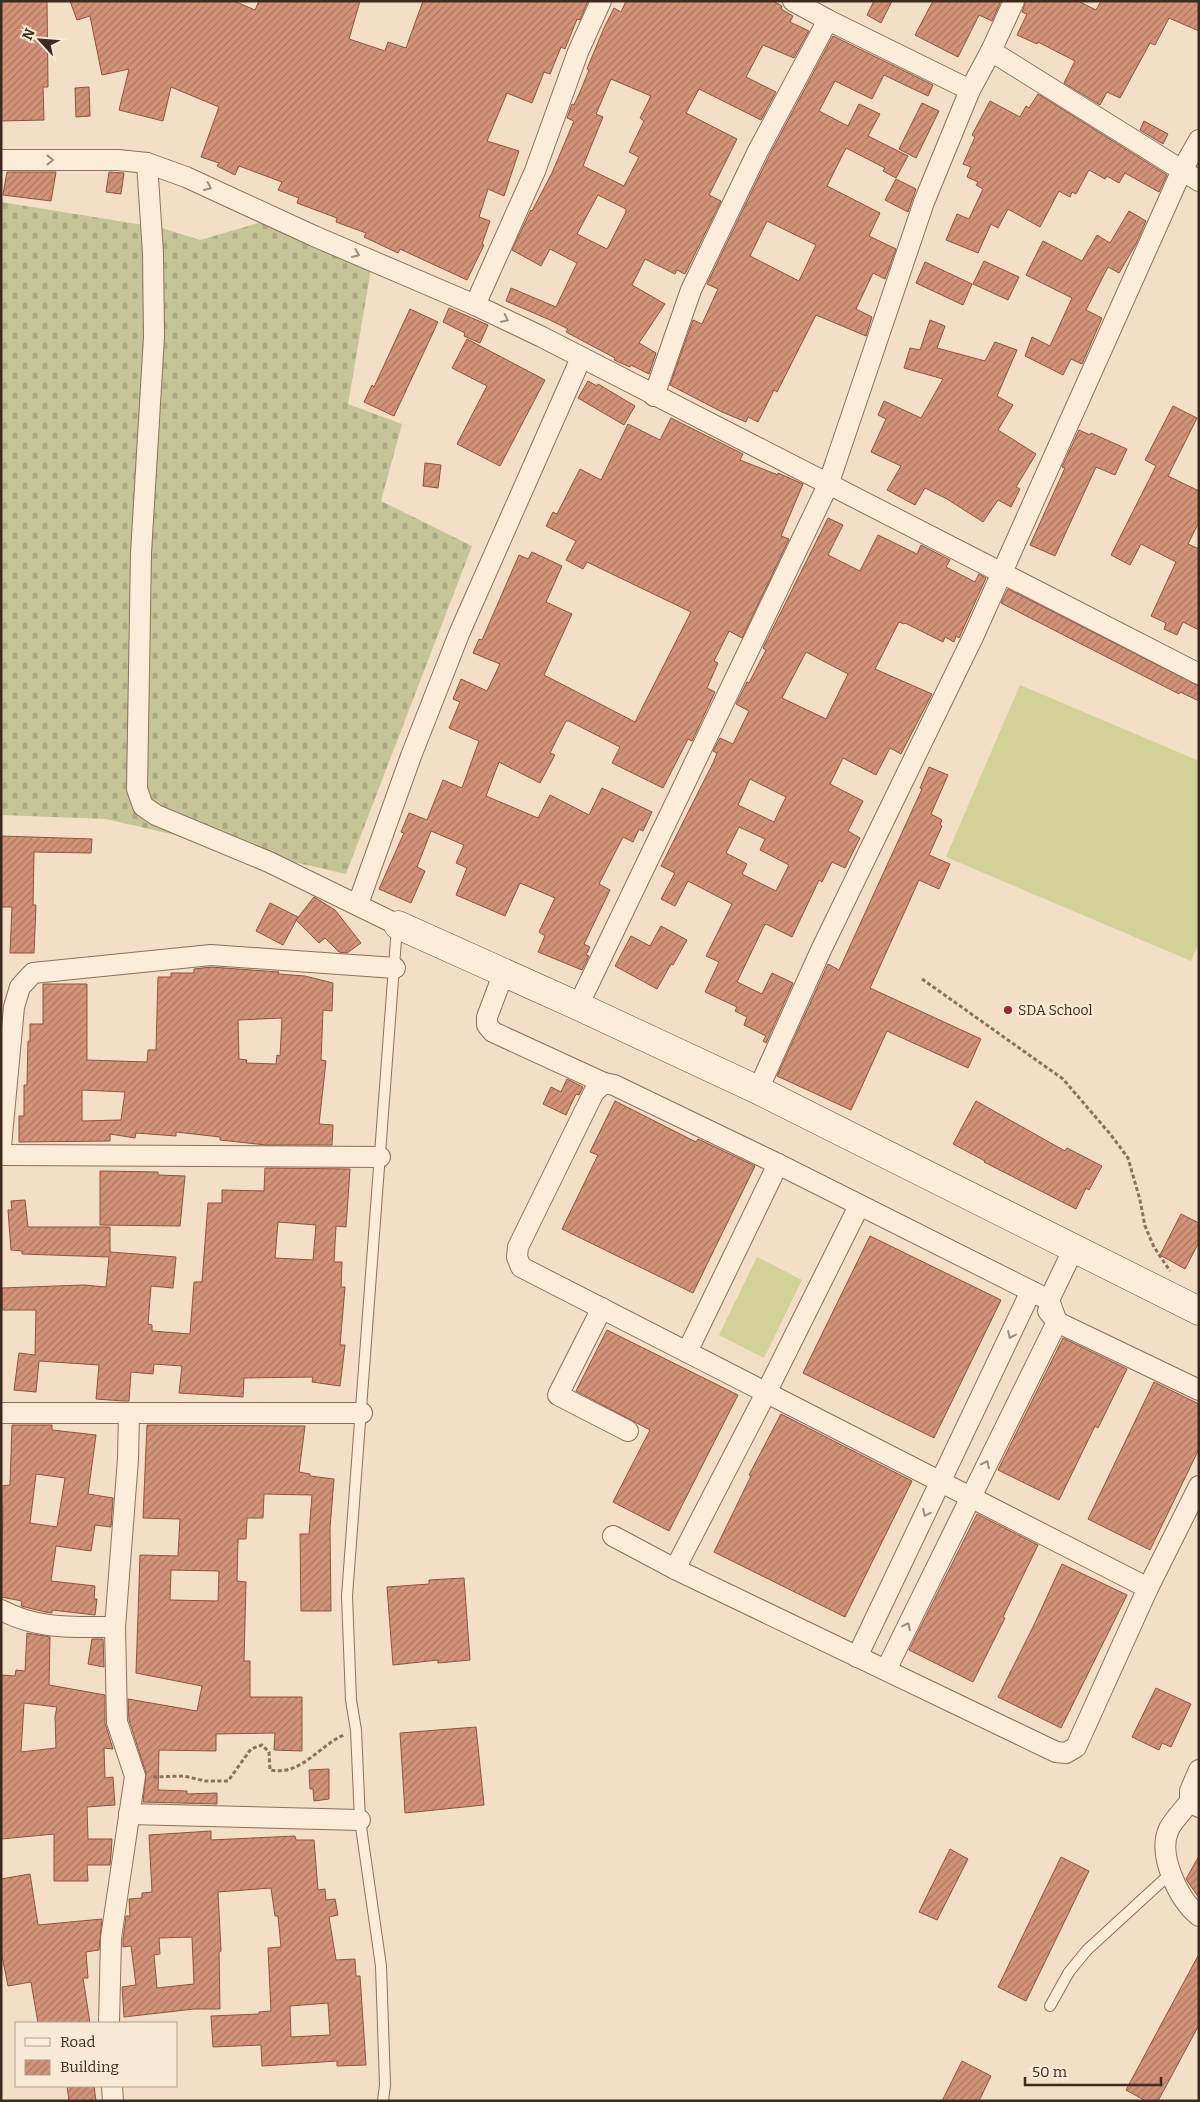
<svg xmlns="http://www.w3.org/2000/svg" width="1200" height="2102" font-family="Bitter,serif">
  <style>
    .cemetery { fill: url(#cemetery-stones) }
    .garden { fill: #d1d198 }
    .building { fill: url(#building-hatch); stroke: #91533d; fill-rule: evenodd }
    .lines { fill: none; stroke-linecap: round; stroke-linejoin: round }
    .lane-casing { stroke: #8f6f5a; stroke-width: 12 }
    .street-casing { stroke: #8f6f5a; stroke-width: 22 }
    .secondary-casing { stroke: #71503d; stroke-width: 29 }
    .path { stroke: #8f6f5a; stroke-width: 3; stroke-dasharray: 4 2.5; stroke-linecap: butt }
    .lane { stroke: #fbedda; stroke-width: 10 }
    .street { stroke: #fbedda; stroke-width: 20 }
    .secondary { stroke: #fbedda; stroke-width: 28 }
    .oneway { stroke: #9c8c7c }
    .poi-dot { fill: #a32436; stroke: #f8ead6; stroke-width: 2 }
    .labels { text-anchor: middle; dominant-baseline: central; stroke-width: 5; stroke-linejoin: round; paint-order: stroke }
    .poi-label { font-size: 14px; fill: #3e2a1f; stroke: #f8ead6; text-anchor: start }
  </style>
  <defs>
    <pattern id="cemetery-stones" width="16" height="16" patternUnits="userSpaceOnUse" patternTransform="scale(1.25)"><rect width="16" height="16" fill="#c6c598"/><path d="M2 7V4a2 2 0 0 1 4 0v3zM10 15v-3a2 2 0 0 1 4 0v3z" fill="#aba983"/></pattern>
    <pattern id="building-hatch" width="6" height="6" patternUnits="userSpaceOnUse" patternTransform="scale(1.25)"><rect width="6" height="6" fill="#d39379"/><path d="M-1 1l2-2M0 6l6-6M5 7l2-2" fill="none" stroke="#ad7863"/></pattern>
  </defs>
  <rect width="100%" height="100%" fill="#f2dfc6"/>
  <!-- cemetery -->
  <path class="cemetery" d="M1,202L162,228L200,240L269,220L371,269L348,404L402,424L381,501L472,546L346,874L106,819L1,815Z"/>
  <!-- garden -->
  <g class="garden">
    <path d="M1020,685L1199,761V942L1191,961L946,857Z"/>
    <path d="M757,1257L802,1280L764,1358L719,1335Z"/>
  </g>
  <!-- building -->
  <g class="building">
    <path d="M1,1H47L48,87H43L44,120L1,121Z"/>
    <path d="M70,1H234L255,10L259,1H360L349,39L385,51L388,42L406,48L423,1H588L580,20L577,19L565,49L561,47L550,74L544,72L532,103L507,93L487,141L519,151L504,196L488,189L479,217L490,221L482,244L484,245L467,280L400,249L398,253L364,237L366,233L336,222L337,218L297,203L299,198L278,190L282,182L239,166L235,175L217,166L219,163L201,157L219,107L171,87L163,121L119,110L129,69L102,75L90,16L77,20Z"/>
    <path d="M626,1H773L782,6L781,9L793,16L790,22L809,31L794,58L763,45L746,77L776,92L761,120L699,89L686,113L737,139L709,195L721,201L685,274L677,270L675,274L645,259L632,285L665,304L639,343L656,353L649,374L631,365L630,367L614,360L615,358L566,332L568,329L550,320L506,301L511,288L556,307L577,263L550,249L541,266L512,250L531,210L532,211L552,173L574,121L567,118L572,104L574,105L580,92L589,70L587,69L604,28L614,8L621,12ZM611,79L651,96L640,118L644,121L629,152L639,157L624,186L583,166L603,117L596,114ZM598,195L626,209V212L607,249L577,234Z"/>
    <path d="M874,1H892L881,23L867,15Z"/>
    <path d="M933,1H1001L992,21L979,15L958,57L915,35Z"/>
    <path d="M1026,1H1078L1096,10L1101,1H1199V31L1169,18L1155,45L1150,43L1120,98L1107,92L1100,105L1064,83L1075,61L1038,42L1037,44L1017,35L1027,14L1022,12Z"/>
    <path d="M833,36L933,85L928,96L884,75L872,99L835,81L819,111L848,126L859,104L880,114L868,136L908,156L896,178L883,171L885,168L846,148L827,186L880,213L869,236L896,249L885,279L873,273L856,309L872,317L866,336L816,315L777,392L774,390L758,422L748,417L746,422L722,412L670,385L693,320L702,324L718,289L707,284L769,156ZM767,221L816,245L799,281L750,256Z"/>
    <path d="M89,87L90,116L76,117L75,88Z"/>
    <path d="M1038,94L1167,175L1159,192L1125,173L1119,183L1107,176L1105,179L1089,170L1076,194L1072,192L1070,197L1059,191L1040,227L1008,209L998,228L991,224L978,253L946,240L957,214L969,219L983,189L976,185L978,182L967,177L971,167L963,164L975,137L972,135L990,101L1020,117L1026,106L1029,108Z"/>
    <path d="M922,103L939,111L916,158L899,149Z"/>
    <path d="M1144,121L1168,134L1163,144L1140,130Z"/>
    <path d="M7,172H56L51,201L3,195Z"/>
    <path d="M109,172L124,173L121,194L106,192Z"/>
    <path d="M896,179L916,189L908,212L885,200Z"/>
    <path d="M1129,211L1146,221L1136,244L1119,273L1108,267L1086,310L1102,318L1082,364L1071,359L1063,375L1025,356L1032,337L1050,346L1072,298L1026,275L1043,241L1082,261L1097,235L1110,243Z"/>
    <path d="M984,261L1019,277L1008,300L973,284Z"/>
    <path d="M925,262L972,284L963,305L916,283Z"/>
    <path d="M449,308L488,325L480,343L464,336L465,333L443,322Z"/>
    <path d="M410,309L438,322L394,416L364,402L372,385L374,387Z"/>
    <path d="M930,320L945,326L937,348L985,361L995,342L1017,350L997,396L1013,405L998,430L1036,454L1016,487L1020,489L1011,507L998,500L983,522L947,499L925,488L915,505L887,490L901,466L871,452L886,419L878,415L884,401L921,418L943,379L904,368L910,348L920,350Z"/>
    <path d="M467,339L545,380L500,466L457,444L487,386L452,368Z"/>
    <path d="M588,381L597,386L598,384L635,406L624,425L578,398Z"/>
    <path d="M1173,406L1197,418L1168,476L1199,491V522L1188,544L1199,549V630L1183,622L1177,635L1164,629L1166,623L1151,616L1176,562L1141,544L1130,565L1111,555L1156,466L1145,460Z"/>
    <path d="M671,418L743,454L740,460L778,475V473L803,484L781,536L789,539L742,638L729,631L714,661L718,663L707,688L715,692L692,741L688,739L663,788L612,763L620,747L569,721H566L550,753L555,755L540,783L499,762L486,796L538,818L550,795L589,815L602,788L652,812L643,831L639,829L633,842L623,837L599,884L610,890L584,944L590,947L586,955L589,956L582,970L538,952L545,936L539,932L555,898L520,883L505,916L456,895L467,868L456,863L464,845L431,831L417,867L425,871L411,903L379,889L404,833L401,832L409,813L427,820L443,780L462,788L479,741L449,728L460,702L453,699L461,679L487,691L500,664L473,653L479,639L482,640L519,555L528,559L532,552L562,566L546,602L572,614L544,675L635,722L691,612L587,562L583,569L566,560L576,541L546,526L553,512L557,514L580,469L601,480L628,424L660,440Z"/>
    <path d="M1079,430L1090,435L1091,433L1127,449L1115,475L1096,467L1055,556L1030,545L1065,468L1062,467Z"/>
    <path d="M425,463L441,465L438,488L423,486Z"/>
    <path d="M828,518L843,525L828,555L860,571L878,535L917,554L921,545L950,560L946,567L975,582L979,574L986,578L959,638L956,636L954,642L945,637L943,642L905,623L904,624L899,622L875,669L932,694L901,754L890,748L876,775L843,758L830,784L863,801L848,831L860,838L845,868L832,862L822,882L819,880L792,937L766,924L764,926L737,982L762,994L772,973L793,983L766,1043L763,1041L766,1036L744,1025L747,1017L735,1011L737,1007L705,992L719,962L706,956L732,904L688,881L675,906L661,899L675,873L661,866L714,761L717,753L713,751L720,738L733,744L749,711L736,704L747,682L749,683L766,650L763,648ZM806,652L848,674L826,719L782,698ZM750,779L786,797L774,822L738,805ZM739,827L765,839L760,850L789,865L776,891L742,874L747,864L726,853Z"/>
    <path d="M1008,589L1199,686V701L1180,692L1179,694L1001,603Z"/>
    <path d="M929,767L948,775L931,814L942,820L940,825L942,826L929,855L950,864L939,889L919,880L870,988L981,1039L968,1068L887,1031L851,1110L777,1076L828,964L839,970L922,789L920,788Z"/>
    <path d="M1,836L92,839L91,853L34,852L33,905H36L34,953H10L12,907H1Z"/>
    <path d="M314,897L335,910L361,943L347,953L339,952L325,938L319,943L296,920Z"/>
    <path d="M270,903L298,917L283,945L256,931Z"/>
    <path d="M661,926L687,940L673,965L671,964L657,989L615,966L631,936L650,946Z"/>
    <path d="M211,967L279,972L278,974L305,976L333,983L332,1011L323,1010L321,1060L326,1061L319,1124L333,1125L332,1145H266L220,1140V1137L176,1132V1136L136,1133L135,1138L110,1134V1141L19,1142V1116H24V1085H27L28,1041H30V1024H43V984H87V1060L147,1062L148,1050H156L158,977H171V973H194V969ZM282,1018L280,1056L277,1055L276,1064L246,1063L247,1060L239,1059L238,1020ZM82,1090L125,1092L121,1120L82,1121Z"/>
    <path d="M567,1079L583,1087L579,1095L576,1094L566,1115L543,1104L551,1087L561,1092Z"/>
    <path d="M615,1101L696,1142L698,1139L755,1166L693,1293L562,1229L598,1155L590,1152Z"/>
    <path d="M976,1101L1065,1151L1067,1148L1102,1166L1089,1190L1086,1188L1076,1209L984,1162L985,1161L953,1144Z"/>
    <path d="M265,1168L350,1169L346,1227L336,1226L334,1262H342L341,1287H345L340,1345H345L340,1386L312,1382L313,1377L244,1378L243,1397L179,1393L182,1366L154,1364L153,1374L131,1372L129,1401H123L96,1399L99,1365L39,1361L36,1392L14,1390L19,1353L35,1355L36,1310H2V1288L84,1285L106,1287L109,1257L22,1254V1251L11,1250L8,1210H12L11,1201L25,1200L28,1227H110V1252L176,1257L173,1288L151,1286L148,1324L152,1325V1331L190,1334L194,1282H202L208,1203H222V1190L264,1191ZM278,1222L316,1225L313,1260L275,1258Z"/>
    <path d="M100,1171L158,1172V1175L185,1176L180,1226L100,1225Z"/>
    <path d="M1181,1214L1199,1223V1242L1185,1269L1160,1255Z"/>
    <path d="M870,1236L1001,1300L934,1438L803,1373Z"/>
    <path d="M607,1330L738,1395L669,1531L613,1502L650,1430L576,1391Z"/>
    <path d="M1063,1338L1127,1369L1098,1428L1095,1426L1059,1500L998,1470Z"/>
    <path d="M1154,1382L1199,1404V1449L1150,1550L1088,1519Z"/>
    <path d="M781,1414L912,1481L845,1617L714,1552L751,1476L749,1475Z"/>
    <path d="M12,1425H52V1430L96,1435L88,1494L113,1498L111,1527L95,1525L91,1551L56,1546L51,1581L95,1586L94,1599H97L95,1615L52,1610V1613L45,1612L21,1606L22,1601L1,1597L3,1506H1V1486L10,1485ZM36,1474L65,1478L57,1527L30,1523Z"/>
    <path d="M147,1425L305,1426L299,1472L310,1474V1476L334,1479L330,1528L331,1611H301L300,1534H309L312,1495L264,1494L263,1518H247L246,1539H238L237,1581L246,1582L244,1661H250V1697H302V1751L274,1750L275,1733L216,1734V1751L159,1750L158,1790L187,1791V1794L217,1793V1804L143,1802L146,1773L129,1720L128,1699L197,1711L202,1686L136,1673L140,1555L178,1556L180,1519L143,1518ZM171,1570L219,1571L218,1601L170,1600Z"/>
    <path d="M977,1514L1038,1545L1003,1617L1005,1618L973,1682L909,1650Z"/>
    <path d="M1062,1564L1127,1595L1061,1728L998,1697L1034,1625Z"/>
    <path d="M464,1578L470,1660L438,1663V1660L393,1665L387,1587L429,1584V1580Z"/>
    <path d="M27,1633L50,1637L49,1685L105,1695V1723L113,1749L104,1748L105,1778L113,1777L115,1805L87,1807L88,1839H112L111,1855L110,1865H87L88,1881H54V1834L1,1839V1675L15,1676L16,1670L25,1671ZM24,1703L57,1707L55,1716L56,1748L21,1752Z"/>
    <path d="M92,1639H103L104,1667L88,1664Z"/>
    <path d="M1156,1688L1191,1704L1171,1747L1162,1743L1159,1750L1132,1737Z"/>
    <path d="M476,1727L484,1805L405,1813L400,1733Z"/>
    <path d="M329,1769V1799L314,1801L313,1789H310L309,1770Z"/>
    <path d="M211,1831V1840L295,1836L296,1840H314L318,1890L325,1889L326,1900L335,1899L338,1915L329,1917L336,1960L355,1959L356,1976H360L366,2065L337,2066V2061L262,2066L261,2045L213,2047L211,2016L259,2014V2012L271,2011L268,1948L281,1947L278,1916H275L271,1888L218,1892L221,1951L219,1952L220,2009H194L124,2017L122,1987L136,1985L131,1946L123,1947V1939L126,1916H130L129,1899L142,1898V1893L152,1892L149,1835ZM192,1937L194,1984L157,1988L154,1955L160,1954L159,1938ZM328,2003L330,2035L291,2037L290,2006Z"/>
    <path d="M950,1849L968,1859L937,1920L919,1912Z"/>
    <path d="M1199,1856V1898L1186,1879Z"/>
    <path d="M1061,1857L1089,1871L1026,2001L998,1987Z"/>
    <path d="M30,1874L38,1925L102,1919L99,1950L86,1952L88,1978H83L90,2023H38L31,1982L8,1986L1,1951V1879Z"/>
    <path d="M1199,1954V2025L1158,2101H1146L1126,2090Z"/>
    <path d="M962,2061L991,2076L979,2101H942Z"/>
    <path d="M67,2086H94L96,2101H69Z"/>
  </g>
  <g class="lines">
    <!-- lane casing -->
    <g class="lane-casing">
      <g id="lane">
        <path d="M1050,2006L1069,1972L1087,1950L1171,1873"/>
        <path d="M383,2101L385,2085L381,1966L360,1820L356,1730L351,1700L347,1596L397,926"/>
      </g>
    </g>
    <!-- street casing -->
    <g class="street-casing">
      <g id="street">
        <path d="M793,1L828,20L970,90"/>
        <path d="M991,51L1199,181"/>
        <path d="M1,160H118L147,163L186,177L314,236L475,305L542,337L1199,674"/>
        <path d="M147,163L153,253L154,337L141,553L137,789L143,806L156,815L269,862L398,925"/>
        <path d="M475,305L535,171L578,52L601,1"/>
        <path d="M654,396L691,290L758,151L828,20"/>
        <path d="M358,904L411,756L459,634L581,358"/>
        <path d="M504,972L487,1017V1025L493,1032L604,1083L614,1085L778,1164L1049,1300L1057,1322L886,1670"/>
        <path d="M578,1006L828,485L924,202L970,90L991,51L1014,1"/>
        <path d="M604,1083L594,1092L518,1247L517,1257L521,1267L1148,1588"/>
        <path d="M758,1090L821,950L974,635L1182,170L1199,140"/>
        <path d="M1,1146L14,1007L20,987L33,973L211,955L395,968"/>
        <path d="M1,1155L380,1157"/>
        <path d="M1049,1300L1073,1250"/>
        <path d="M602,1308L558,1395L628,1431"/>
        <path d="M1048,1311L1057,1322L1199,1390"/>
        <path d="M687,1352L778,1164"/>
        <path d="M1,1413H362"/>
        <path d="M613,1536L675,1569L1056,1752L1066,1753L1076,1747L1148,1588L1199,1486"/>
        <path d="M675,1569L766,1393L859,1206"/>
        <path d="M1,1610C39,1630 74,1627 115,1627"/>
        <path d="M857,1657L1031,1291"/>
        <path d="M1199,1770L1190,1791V1801L1199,1807"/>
        <path d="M1190,1801C1184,1810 1174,1819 1169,1829C1157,1854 1178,1899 1199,1916"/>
        <path d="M129,1814L360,1820"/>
        <path d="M109,2023L111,1938L135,1776L117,1722L115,1627L128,1459L129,1414"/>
        <path d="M112,2086L113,2101"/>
      </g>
    </g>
    <!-- secondary casing -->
    <g class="secondary-casing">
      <path id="secondary" d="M398,925L578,1006L758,1090L1199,1311"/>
    </g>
    <!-- path -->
    <g class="path">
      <path d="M922,979L1063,1079L1111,1135L1128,1158L1140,1200L1145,1226L1154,1247L1170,1271"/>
      <path d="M153,1777L184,1776L205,1781H228L251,1749L262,1745L269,1752L270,1770C302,1776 319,1745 344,1735"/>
    </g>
    <!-- lane -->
    <use href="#lane" class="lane"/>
    <!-- street -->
    <use href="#street" class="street"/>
    <!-- secondary -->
    <use href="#secondary" class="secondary"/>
  </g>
  <!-- one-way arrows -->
  <defs><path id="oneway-chevron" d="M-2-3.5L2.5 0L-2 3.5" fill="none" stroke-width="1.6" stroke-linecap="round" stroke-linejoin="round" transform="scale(1.25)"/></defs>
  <g class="oneway">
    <use href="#oneway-chevron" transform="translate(50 160)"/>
    <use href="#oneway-chevron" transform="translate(208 187) rotate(25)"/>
    <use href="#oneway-chevron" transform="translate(356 254) rotate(23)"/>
    <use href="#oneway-chevron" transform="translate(505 319) rotate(26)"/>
    <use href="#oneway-chevron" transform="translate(1011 1335) rotate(115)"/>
    <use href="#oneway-chevron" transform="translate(986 1464) rotate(-64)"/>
    <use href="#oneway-chevron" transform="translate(926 1513) rotate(116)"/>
    <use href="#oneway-chevron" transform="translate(907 1626) rotate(-64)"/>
  </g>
  <!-- markers -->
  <circle class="poi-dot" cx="1008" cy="1010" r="5"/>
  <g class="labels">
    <!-- poi labels -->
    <g class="poi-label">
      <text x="1018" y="1010">SDA School</text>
    </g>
  </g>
  <!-- border -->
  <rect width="1200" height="2102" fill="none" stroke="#3e2a1f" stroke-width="5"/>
  <!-- legend -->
  <rect x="15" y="2022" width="162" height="65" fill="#f8ead6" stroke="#ae9d8d"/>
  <rect x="25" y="2038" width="25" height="8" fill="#fbedda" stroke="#ae9d8d"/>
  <text x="60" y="2047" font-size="15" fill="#3e2a1f">Road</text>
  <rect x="25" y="2060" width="25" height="15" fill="url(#building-hatch)" stroke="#ae9d8d"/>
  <text x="60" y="2072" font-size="15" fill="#3e2a1f">Building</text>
  <!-- north arrow -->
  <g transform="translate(40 40) rotate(296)" stroke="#f8ead6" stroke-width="4" paint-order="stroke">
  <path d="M0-4L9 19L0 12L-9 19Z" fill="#3e2a1f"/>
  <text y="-8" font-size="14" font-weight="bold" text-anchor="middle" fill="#3e2a1f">N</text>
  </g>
  <!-- scale -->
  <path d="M1025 2077v8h136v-8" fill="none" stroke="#3e2a1f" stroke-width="2.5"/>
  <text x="1032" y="2077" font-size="15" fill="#3e2a1f" stroke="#f8ead6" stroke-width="4" paint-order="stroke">50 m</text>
</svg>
